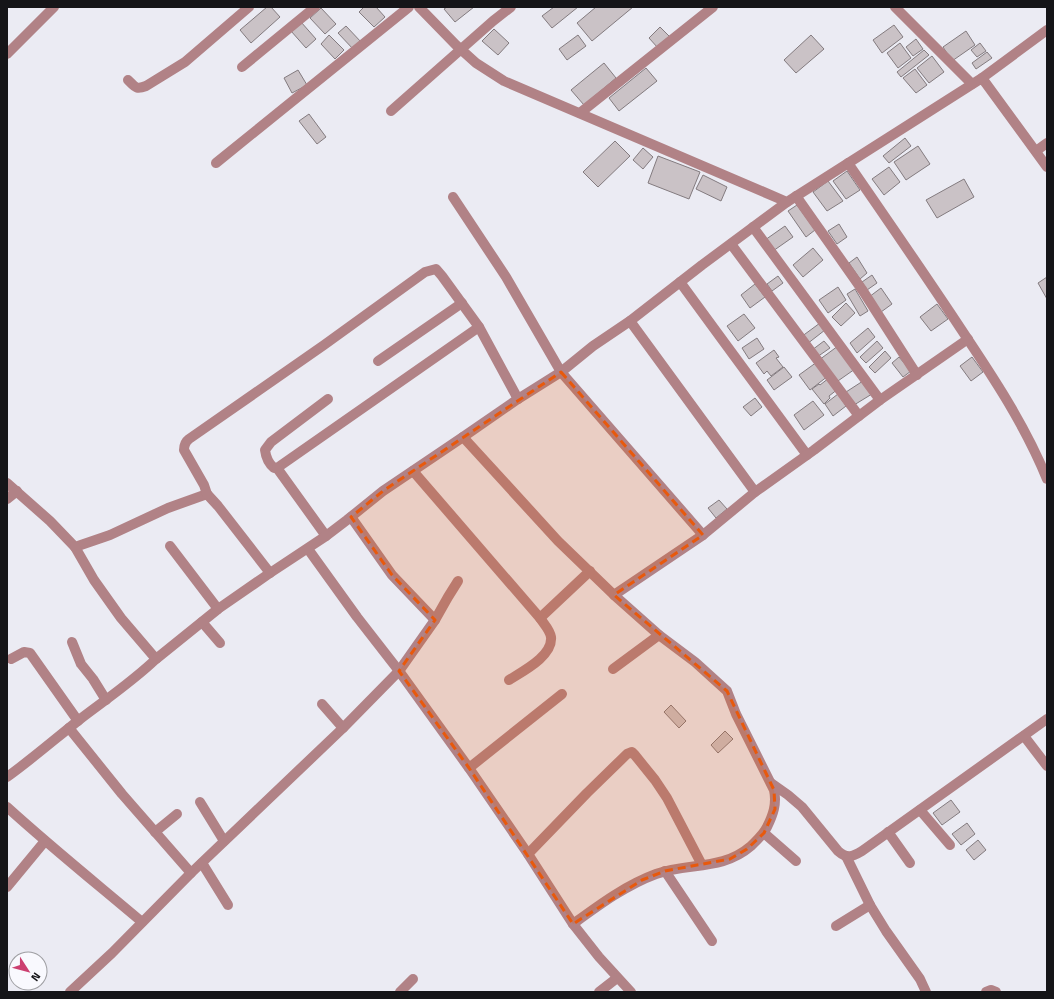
<svg xmlns="http://www.w3.org/2000/svg" width="1054" height="999" font-family="'Titillium Web',sans-serif">
  <style>
    .building { fill: #cac2c6; stroke: #837b7f }
    .lines { fill: none; stroke-linecap: round; stroke-linejoin: round }
    .minor { stroke: #b18286; stroke-width: 10 }
    .marked { fill: #e8590c; fill-opacity: 0.2; stroke: #e8590c; stroke-width: 3; stroke-dasharray: 8 5; stroke-linejoin: round }
  </style>
  <rect width="100%" height="100%" fill="#ebebf3"/>
  <!-- building -->
  <g class="building">
    <path d="M267,7H271L280,17L251,43L240,30Z"/>
    <path d="M364,7H376L385,17L374,27L359,12Z"/>
    <path d="M447,7H474L455,22L444,9Z"/>
    <path d="M554,7H578L552,28L542,16Z"/>
    <path d="M596,7H633L592,41L577,23Z"/>
    <path d="M321,8L336,24L325,34L310,18Z"/>
    <path d="M301,22L316,39L306,48L291,31Z"/>
    <path d="M894,25L903,37L882,53L873,40Z"/>
    <path d="M346,26L362,43L354,50L338,33Z"/>
    <path d="M660,27L670,37L658,48L649,38Z"/>
    <path d="M494,29L509,43L498,55L482,41Z"/>
    <path d="M966,31L975,45L952,61L943,47Z"/>
    <path d="M329,35L344,50L335,59L321,44Z"/>
    <path d="M578,35L586,46L567,60L559,49Z"/>
    <path d="M811,35L824,49L796,73L784,60Z"/>
    <path d="M916,39L923,49L913,56L906,47Z"/>
    <path d="M900,43L911,58L898,68L887,53Z"/>
    <path d="M980,43L986,51L977,57L971,50Z"/>
    <path d="M924,50L929,55L901,77L897,72Z"/>
    <path d="M987,52L992,58L976,69L972,63Z"/>
    <path d="M932,56L944,72L929,83L917,68Z"/>
    <path d="M604,63L616,78L584,105L571,90Z"/>
    <path d="M646,68L657,81L619,111L609,98Z"/>
    <path d="M915,69L927,85L916,93L903,78Z"/>
    <path d="M298,70L307,85L292,93L284,78Z"/>
    <path d="M309,114L326,137L317,144L299,121Z"/>
    <path d="M905,138L911,146L889,163L883,156Z"/>
    <path d="M615,141L630,156L598,187L583,172Z"/>
    <path d="M918,146L930,164L906,180L894,162Z"/>
    <path d="M643,148L653,157L643,169L633,160Z"/>
    <path d="M658,156L700,172L689,199L648,183Z"/>
    <path d="M889,167L900,182L884,195L872,179Z"/>
    <path d="M847,171L860,190L846,199L833,181Z"/>
    <path d="M703,175L727,187L721,201L696,189Z"/>
    <path d="M964,179L974,197L937,218L926,200Z"/>
    <path d="M828,181L843,201L827,211L813,192Z"/>
    <path d="M797,205L815,230L806,237L788,211Z"/>
    <path d="M839,224L847,237L837,244L828,231Z"/>
    <path d="M785,226L793,237L773,251L765,240Z"/>
    <path d="M813,248L823,260L803,277L793,265Z"/>
    <path d="M857,257L867,273L860,279L849,263Z"/>
    <path d="M872,275L877,283L867,290L862,282Z"/>
    <path d="M778,276L783,283L772,291L767,284Z"/>
    <path d="M1047,277V299L1038,283Z"/>
    <path d="M755,284L765,297L750,308L741,295Z"/>
    <path d="M838,287L846,300L828,313L819,300Z"/>
    <path d="M881,288L892,304L881,312L869,297Z"/>
    <path d="M855,289L868,311L860,316L847,294Z"/>
    <path d="M846,303L855,313L841,326L832,317Z"/>
    <path d="M937,304L948,319L931,331L920,317Z"/>
    <path d="M744,314L755,328L738,341L727,326Z"/>
    <path d="M820,323L825,330L807,344L801,337Z"/>
    <path d="M868,328L875,337L857,353L850,343Z"/>
    <path d="M757,338L764,349L749,359L742,348Z"/>
    <path d="M824,341L830,348L817,357L812,350Z"/>
    <path d="M877,341L883,348L866,363L860,357Z"/>
    <path d="M838,346L855,369L835,383L819,360Z"/>
    <path d="M774,350L779,357L776,358L783,367L771,376L767,371L764,374L756,363Z"/>
    <path d="M885,351L891,358L875,373L869,367Z"/>
    <path d="M899,357L911,371L903,377L892,363Z"/>
    <path d="M972,357L983,372L971,381L960,366Z"/>
    <path d="M817,362L828,376L810,390L799,375Z"/>
    <path d="M784,367L792,377L774,390L767,380Z"/>
    <path d="M829,378L838,389L829,396L830,398L824,404L812,389L819,384L820,385Z"/>
    <path d="M863,381L872,394L854,405L846,392Z"/>
    <path d="M838,394L846,406L833,416L825,404Z"/>
    <path d="M755,398L762,407L751,416L743,407Z"/>
    <path d="M813,401L824,415L804,430L794,415Z"/>
    <path d="M719,500L727,509L716,518L708,508Z"/>
    <path d="M671,705L686,721L679,728L664,712Z"/>
    <path d="M725,731L733,739L718,753L711,745Z"/>
    <path d="M951,800L960,812L942,825L933,813Z"/>
    <path d="M967,823L975,834L961,845L952,834Z"/>
    <path d="M978,840L986,850L974,860L966,850Z"/>
  </g>
  <g class="lines">
    <!-- minor -->
    <g class="minor">
      <path d="M419,7L456,45L476,63L504,81L787,202L982,78L1047,167"/>
      <path d="M895,7L972,84"/>
      <path d="M7,54L54,7"/>
      <path d="M242,67L315,7"/>
      <path d="M982,78L1047,30"/>
      <path d="M128,80C135,87 136,90 146,86L185,62L249,7"/>
      <path d="M391,111L493,21L511,7"/>
      <path d="M580,113L713,7"/>
      <path d="M1036,151L1047,143"/>
      <path d="M216,163L409,7"/>
      <path d="M848,163C886,218 924,273 961,329C993,377 1025,425 1047,479"/>
      <path d="M796,196L863,291L917,375"/>
      <path d="M453,197L506,277L561,372L703,535"/>
      <path d="M753,227L880,400"/>
      <path d="M731,244L859,416"/>
      <path d="M680,282L721,338L807,455"/>
      <path d="M630,321L755,492"/>
      <path d="M378,361L462,303"/>
      <path d="M328,399L271,442L265,450C266,458 268,463 274,468H277L479,327"/>
      <path d="M463,437L558,541L614,595L659,635L695,662L727,691L736,714L774,790C777,804 773,815 767,827C763,835 757,840 751,846C722,871 689,862 656,874C626,885 599,905 573,924"/>
      <path d="M277,468L326,536"/>
      <path d="M413,471L540,618C544,624 550,630 551,637C553,656 523,671 509,680"/>
      <path d="M7,483L50,521L75,547L110,535L168,508L207,494L218,506L270,573"/>
      <path d="M207,494L204,485L184,450C184,445 185,442 189,439L324,345L425,272L436,269L442,276L479,327L518,399"/>
      <path d="M7,499L17,491"/>
      <path d="M351,517L392,575L435,620"/>
      <path d="M170,546L218,609"/>
      <path d="M75,547L94,580L121,618L156,659"/>
      <path d="M308,549L357,617L399,671L469,768L528,854L573,924L599,957L631,992"/>
      <path d="M614,595L703,535L755,492L814,450L880,400L968,339"/>
      <path d="M540,618L590,571"/>
      <path d="M202,622L220,643"/>
      <path d="M72,642L81,664L93,679L106,700"/>
      <path d="M11,659L24,652L30,653L78,721"/>
      <path d="M613,669L659,635"/>
      <path d="M322,704L343,728"/>
      <path d="M69,728L122,794L191,873"/>
      <path d="M1024,736L1047,766"/>
      <path d="M469,768L562,694"/>
      <path d="M7,777C32,759 55,739 79,720C105,700 132,682 156,659L218,609L270,573L326,536L347,520L383,491L463,437L518,399L561,372L593,346L630,321L702,265L787,202"/>
      <path d="M771,783L788,795L802,807L838,851C847,859 852,857 862,851L1047,719"/>
      <path d="M200,802L224,841"/>
      <path d="M7,807C51,847 97,884 142,922"/>
      <path d="M920,810L950,845"/>
      <path d="M155,832L177,814"/>
      <path d="M888,832L910,863"/>
      <path d="M764,833L796,861"/>
      <path d="M528,854L587,793L627,754L632,752L634,754L655,780L667,798L702,865"/>
      <path d="M846,856L870,905L886,931L920,979L926,992"/>
      <path d="M202,863L228,905"/>
      <path d="M665,871L712,941"/>
      <path d="M7,887L45,841"/>
      <path d="M836,926L870,905"/>
      <path d="M70,992L112,953L191,873L343,728L399,671L435,620L448,597L458,581"/>
      <path d="M400,992L413,979"/>
      <path d="M599,992L617,978"/>
      <path d="M986,992L991,990L996,992"/>
    </g>
  </g>
  <!-- marked area -->
  <path class="marked" d="M561,372L703,535L614,595L727,691L774,790L775,809L764,833L747,849L730,859L665,871L642,880L573,924L469,768L399,671L435,620L392,575L351,517L383,491Z"/>
  <!-- border -->
  <rect width="1054" height="999" fill="none" stroke="#151518" stroke-width="16"/>
  <!-- north arrow -->
  <g transform="translate(28 971) rotate(126)"><circle r="19" fill="#f9f9fe" stroke="#9e9ea2"/>
  <path d="M0-3L7 15L0 10L-7 15Z" fill="#cc3f70"/>
  <text y="-6" font-size="11" font-weight="bold" text-anchor="middle" fill="#151518">N</text>
  </g>
</svg>
